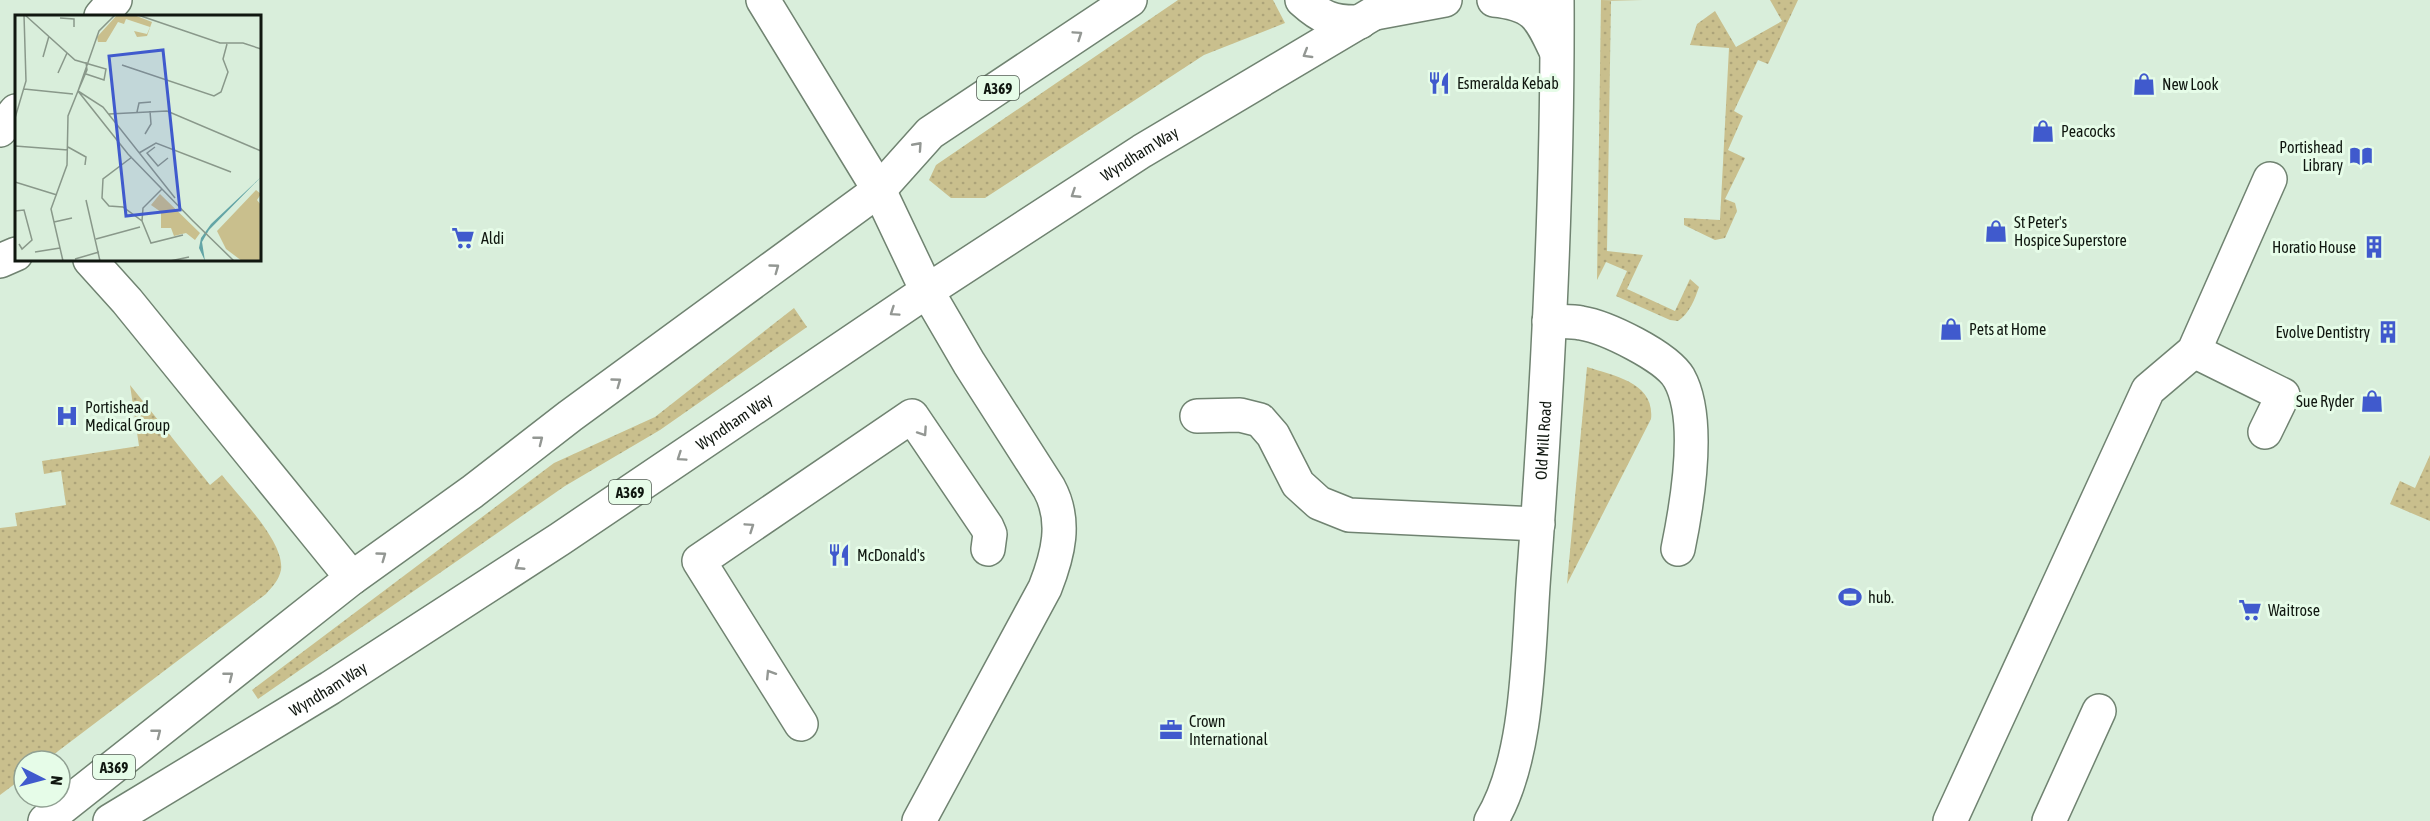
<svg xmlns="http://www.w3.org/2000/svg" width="2430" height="821" font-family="'Asap Condensed',sans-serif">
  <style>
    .grass { fill: url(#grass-dots) }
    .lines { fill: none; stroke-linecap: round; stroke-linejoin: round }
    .minor-casing { stroke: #708371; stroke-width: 36 }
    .major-casing { stroke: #708371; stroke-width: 36 }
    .minor { stroke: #fff; stroke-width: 33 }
    .major { stroke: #fff; stroke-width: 33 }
    .oneway { stroke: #939793 }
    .labels { text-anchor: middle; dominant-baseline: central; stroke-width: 6; stroke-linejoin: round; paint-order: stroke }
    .shield { fill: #e6fce8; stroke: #505c51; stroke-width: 1.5 }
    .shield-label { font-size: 15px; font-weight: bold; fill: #101710 }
    .poi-label { font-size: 16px; fill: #101710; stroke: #e6fce8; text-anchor: start }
    .street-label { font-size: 16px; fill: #101710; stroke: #e6fce8 }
    .inset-road { fill: none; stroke: #89988a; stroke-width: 1.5 }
    .view { fill: #405acd; fill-opacity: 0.15; stroke: #405acd; stroke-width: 3 }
    .inset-edge { fill: none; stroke: #101710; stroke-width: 3 }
  </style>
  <defs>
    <pattern id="grass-dots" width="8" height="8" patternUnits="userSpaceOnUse" patternTransform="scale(1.5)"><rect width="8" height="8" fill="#c9bf8d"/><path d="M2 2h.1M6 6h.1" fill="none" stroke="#aca379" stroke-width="1.8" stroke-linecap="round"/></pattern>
  </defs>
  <rect width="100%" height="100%" fill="#d9eedb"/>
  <!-- grass -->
  <g class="grass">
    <path d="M1178,0H1273L1285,23L1204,55L985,198H951L929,180L936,165Z"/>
    <path d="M1601,0L1643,1H1611L1607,251L1643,255L1627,289L1675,311L1690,279L1699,287C1695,299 1689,314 1678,321L1670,320L1616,296L1627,271L1606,262L1597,280Z"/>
    <path d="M1770,0H1798L1768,64L1758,60L1734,111L1743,116L1728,150L1745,158L1725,199L1735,203L1737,211L1725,238L1715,240L1684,225V218L1720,220L1729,48L1690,45L1697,24L1715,11L1736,47L1782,21Z"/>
    <path d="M794,308L807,327L660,430L565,486L258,699L252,690L554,463L655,417Z"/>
    <path d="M1587,367C1615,376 1655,383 1651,419L1567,584Z"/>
    <path d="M130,385L210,485L222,475C239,497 285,542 281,570C279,580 272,587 266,594L45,761H24V777L0,795V528L17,526L15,513L66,505L61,471L44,474L42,461L139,446Z"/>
    <path d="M2430,455V521L2390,504L2400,481L2415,488Z"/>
  </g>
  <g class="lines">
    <!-- minor casing -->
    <g class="minor-casing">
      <g id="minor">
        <path d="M763,0L879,190"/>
        <path d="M1494,0C1535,4 1540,17 1556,51"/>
        <path d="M1375,13L1445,0"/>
        <path d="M101,16L115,0"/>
        <path d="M0,130L16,111"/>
        <path d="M90,260L127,301L352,578"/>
        <path d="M0,261L16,254"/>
        <path d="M1549,321C1559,322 1571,321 1581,323C1606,327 1666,356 1679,378C1702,419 1687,505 1678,549"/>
        <path d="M2194,351L2283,395L2265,432"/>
        <path d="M1197,416L1240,415L1260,420L1273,435L1298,484L1319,503L1349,515L1538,524"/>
        <path d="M801,724L699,561L912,416L987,527L990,534L988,549"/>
        <path d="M919,821L1045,588C1058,555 1067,521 1049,488L969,363L927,291"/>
        <path id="s1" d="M1491,821C1530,757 1528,647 1534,572C1548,383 1558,190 1557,0"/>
        <path d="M1950,821L2148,390L2194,351L2270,179"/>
        <path d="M2049,821L2099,711"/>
      </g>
    </g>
    <!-- major casing -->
    <g class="major-casing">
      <g id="major">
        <path d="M1302,0C1322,18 1333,23 1360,22"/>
        <path d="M879,190L927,291"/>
        <path d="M45,821L352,578L472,492L570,416L879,190L930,133L1130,0"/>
        <path id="s2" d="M110,821L330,688L560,539L927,291L1142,151L1396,0"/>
      </g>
    </g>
    <!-- minor -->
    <use href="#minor" class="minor"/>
    <!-- major -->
    <use href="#major" class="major"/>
  </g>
  <!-- one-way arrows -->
  <defs><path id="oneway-chevron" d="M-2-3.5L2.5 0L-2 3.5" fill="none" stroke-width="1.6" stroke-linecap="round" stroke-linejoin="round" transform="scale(1.5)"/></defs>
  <g class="oneway">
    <use href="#oneway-chevron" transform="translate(1078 35) rotate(-34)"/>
    <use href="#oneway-chevron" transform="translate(1307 54) rotate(149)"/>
    <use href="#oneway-chevron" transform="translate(918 146) rotate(-48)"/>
    <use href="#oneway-chevron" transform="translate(1075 194) rotate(147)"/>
    <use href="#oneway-chevron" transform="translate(775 268) rotate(-36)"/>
    <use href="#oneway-chevron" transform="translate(894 312) rotate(146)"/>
    <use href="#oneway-chevron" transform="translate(617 382) rotate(-36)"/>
    <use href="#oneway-chevron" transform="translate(923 432) rotate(56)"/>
    <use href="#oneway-chevron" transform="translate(539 440) rotate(-38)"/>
    <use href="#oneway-chevron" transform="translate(681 457) rotate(146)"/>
    <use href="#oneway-chevron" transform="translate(750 527) rotate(-34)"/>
    <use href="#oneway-chevron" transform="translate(382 556) rotate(-36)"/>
    <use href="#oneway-chevron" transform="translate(519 566) rotate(147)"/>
    <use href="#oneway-chevron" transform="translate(770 674) rotate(-122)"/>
    <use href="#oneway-chevron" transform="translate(229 676) rotate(-38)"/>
    <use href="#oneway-chevron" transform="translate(157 733) rotate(-38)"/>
  </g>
  <!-- icons -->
  <defs>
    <g id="restaurant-bare" transform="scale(1.8)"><path d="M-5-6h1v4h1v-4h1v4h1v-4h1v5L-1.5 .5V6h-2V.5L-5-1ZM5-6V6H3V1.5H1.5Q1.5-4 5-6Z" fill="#405acd" stroke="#e6fce8" stroke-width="2.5" paint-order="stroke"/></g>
    <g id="shop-bare" transform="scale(1.8)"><path d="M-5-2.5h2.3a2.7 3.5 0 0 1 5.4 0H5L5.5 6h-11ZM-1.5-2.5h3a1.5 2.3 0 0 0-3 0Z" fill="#405acd" stroke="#e6fce8" stroke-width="2.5" paint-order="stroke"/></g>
    <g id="library-bare" transform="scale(1.8)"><path d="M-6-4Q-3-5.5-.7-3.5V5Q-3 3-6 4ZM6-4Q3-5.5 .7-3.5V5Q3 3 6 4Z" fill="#405acd" stroke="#e6fce8" stroke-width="2.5" paint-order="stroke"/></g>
    <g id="supermarket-bare" transform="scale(1.8)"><path d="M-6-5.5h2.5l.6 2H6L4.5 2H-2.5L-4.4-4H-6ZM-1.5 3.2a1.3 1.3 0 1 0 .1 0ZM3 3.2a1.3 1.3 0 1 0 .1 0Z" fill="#405acd" stroke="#e6fce8" stroke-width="2.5" paint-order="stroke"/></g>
    <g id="building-bare" transform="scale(1.8)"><path d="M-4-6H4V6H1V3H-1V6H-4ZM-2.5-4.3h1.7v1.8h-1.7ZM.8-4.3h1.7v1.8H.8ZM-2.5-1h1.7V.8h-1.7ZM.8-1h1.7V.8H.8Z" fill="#405acd" stroke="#e6fce8" stroke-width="2.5" paint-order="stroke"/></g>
    <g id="hospital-bare" transform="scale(1.8)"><path d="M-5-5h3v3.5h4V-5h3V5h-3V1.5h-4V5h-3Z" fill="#405acd" stroke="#e6fce8" stroke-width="2.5" paint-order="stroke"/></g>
    <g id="stadium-bare" transform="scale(1.8)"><path d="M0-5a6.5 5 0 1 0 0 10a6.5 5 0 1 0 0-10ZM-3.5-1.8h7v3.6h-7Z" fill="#405acd" stroke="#e6fce8" stroke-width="2.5" paint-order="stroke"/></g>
    <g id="office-bare" transform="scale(1.8)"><path d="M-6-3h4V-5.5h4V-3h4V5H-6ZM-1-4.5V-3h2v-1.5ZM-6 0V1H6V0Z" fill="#405acd" stroke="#e6fce8" stroke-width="2.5" paint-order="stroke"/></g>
  </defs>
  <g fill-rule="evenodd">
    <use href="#restaurant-bare" x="1439" y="83"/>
    <use href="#shop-bare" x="2144" y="84"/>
    <use href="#shop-bare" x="2043" y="131"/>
    <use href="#library-bare" x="2361" y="156"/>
    <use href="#shop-bare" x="1996" y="231"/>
    <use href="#supermarket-bare" x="463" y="238"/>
    <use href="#building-bare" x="2374" y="247"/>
    <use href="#shop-bare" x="1951" y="329"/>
    <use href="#building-bare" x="2388" y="332"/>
    <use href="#shop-bare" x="2372" y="401"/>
    <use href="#hospital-bare" x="67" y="416"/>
    <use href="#restaurant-bare" x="839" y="555"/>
    <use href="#stadium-bare" x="1850" y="597"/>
    <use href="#supermarket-bare" x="2250" y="610"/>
    <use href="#office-bare" x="1171" y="730"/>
  </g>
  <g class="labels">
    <!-- shield labels -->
    <g class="shield">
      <rect x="977" y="76" width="42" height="24" rx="4.5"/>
      <rect x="609" y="480" width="42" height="24" rx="4.5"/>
      <rect x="93" y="755" width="42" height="24" rx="4.5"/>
    </g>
    <g class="shield-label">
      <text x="998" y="88">A369</text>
      <text x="630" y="492">A369</text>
      <text x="114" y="767">A369</text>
    </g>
    <!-- poi labels -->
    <g class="poi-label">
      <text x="1457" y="83">Esmeralda Kebab</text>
      <text x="2162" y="84">New Look</text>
      <text x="2061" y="131">Peacocks</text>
      <text x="2343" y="147" text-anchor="end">Portishead<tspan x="2343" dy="18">Library</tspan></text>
      <text x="2014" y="222">St Peter's<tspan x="2014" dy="18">Hospice Superstore</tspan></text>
      <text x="481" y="238">Aldi</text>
      <text x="2356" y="247" text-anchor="end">Horatio House</text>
      <text x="1969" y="329">Pets at Home</text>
      <text x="2370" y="332" text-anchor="end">Evolve Dentistry</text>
      <text x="2354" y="401" text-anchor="end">Sue Ryder</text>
      <text x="85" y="407">Portishead<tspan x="85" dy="18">Medical Group</tspan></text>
      <text x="857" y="555">McDonald's</text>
      <text x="1868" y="597">hub.</text>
      <text x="2268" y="610">Waitrose</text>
      <text x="1189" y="721">Crown<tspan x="1189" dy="18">International</tspan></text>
    </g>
    <!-- street labels -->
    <g class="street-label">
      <text stroke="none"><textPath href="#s2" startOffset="1227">Wyndham Way</textPath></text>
      <text stroke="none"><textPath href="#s2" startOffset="741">Wyndham Way</textPath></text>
      <text stroke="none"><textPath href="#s1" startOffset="387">Old Mill Road</textPath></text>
      <text stroke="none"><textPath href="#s2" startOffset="255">Wyndham Way</textPath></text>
    </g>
  </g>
  <!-- overview -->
  <g transform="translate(15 15)">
    <rect width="246" height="246" fill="#d9eedb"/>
    <path d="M102,0H119L137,7L132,21L122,22L119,16L132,19L135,12L111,4L109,9L103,7L91,27H83L82,22ZM241,175L246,179L242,185L246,190V246H227L211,234L202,216ZM145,179L185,218L180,225L171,218L159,221L156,213H146V197L136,190Z" fill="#c9bf8d"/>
    <path d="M246,162L194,215L187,227L190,246L184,233L186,223L196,209Z" fill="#63a5a6"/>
    <path class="inset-road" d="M10,0L60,45L91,54L89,65L71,59M100,0L84,16L63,76L113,139L178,206M123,0L205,28H228L246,34M45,3L59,4V12M28,42L34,21M107,50L199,81L206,77L213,57L208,44L212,29M43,58L52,38M9,74L58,79M63,76L88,92L160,183M63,76L72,55L71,47M122,97L124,88L136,87M94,99L152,96L246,136M0,103L11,66L9,0M130,119L136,109L135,96M0,131L53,135M53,132L71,142L70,150M140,132L132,138L143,151L153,143M124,138L141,128L216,157M117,142L88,164L87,183L94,191L108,192L127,206L136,228L168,220M0,167L42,180M71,185L85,246M0,196L9,195L17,225L7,234L4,229M177,205L219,246M127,206L128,193L147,174M39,207L57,203M81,224L125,212M20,237L45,233M60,244L84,237M48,246L36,194L52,150L53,101L63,76M155,246L174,242"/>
    <path class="view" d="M148,35L165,195L111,201L94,41Z"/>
    <rect width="246" height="246" class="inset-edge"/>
  </g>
  <!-- north arrow -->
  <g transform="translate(42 779) rotate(96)"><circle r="28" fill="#e6fce8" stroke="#90a092" stroke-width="1.5"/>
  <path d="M0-4.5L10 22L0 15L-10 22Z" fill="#405acd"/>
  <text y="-9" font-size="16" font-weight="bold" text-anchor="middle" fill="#101710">N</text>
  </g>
</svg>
